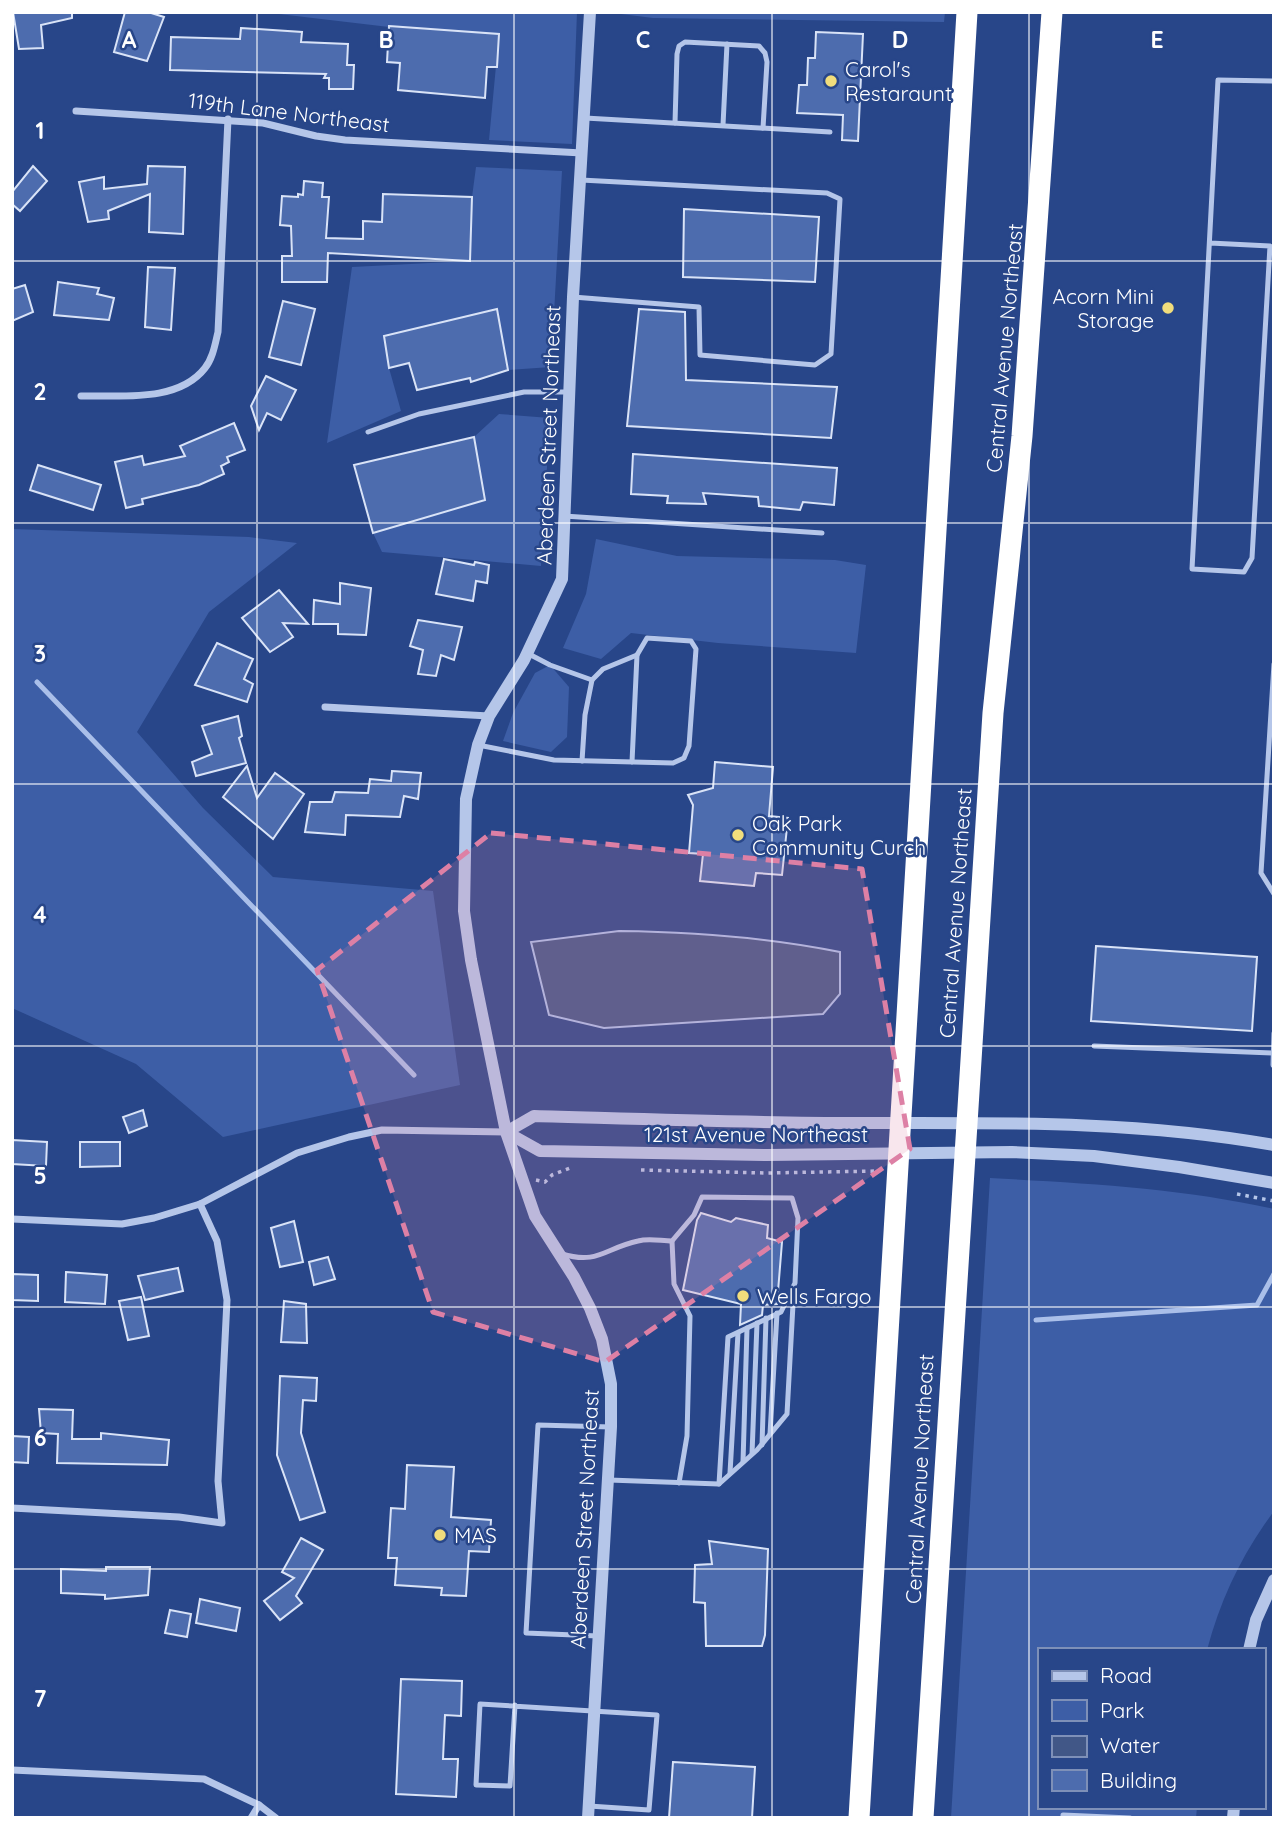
<svg xmlns="http://www.w3.org/2000/svg" width="1286" height="1830" font-family="Quicksand,sans-serif">
  <style>
    .green { fill: #3d5ea6 }
    .water { fill: #415787; stroke: #aabfe9; stroke-width: 2 }
    .lines { fill: none; stroke-linecap: round; stroke-linejoin: round }
    .stream { stroke: #aabfe9; stroke-width: 5 }
    .building { fill: #4d6cae; stroke: #d9e3f7; stroke-width: 2 }
    .path { stroke: #b5c6e9; stroke-width: 3.5; stroke-dasharray: 3.5 5; stroke-linecap: butt }
    .service { stroke: #b5c6e9; stroke-width: 5 }
    .minor { stroke: #b5c6e9; stroke-width: 7 }
    .tertiary { stroke: #b5c6e9; stroke-width: 12 }
    .motorway { stroke: #fff; stroke-width: 21 }
    .marked { fill: #dd80a5; fill-opacity: 0.2; stroke: #dd80a5; stroke-width: 5; stroke-dasharray: 14 9; stroke-linejoin: round }
    .grid { fill: none; stroke: #fff; stroke-width: 2; stroke-opacity: 0.55 }
    .poi-dot { fill: #f1dd7c; stroke: #284689; stroke-width: 2.5 }
    .labels { text-anchor: middle; dominant-baseline: central; stroke-width: 5; stroke-linejoin: round; paint-order: stroke }
    .poi-label { font-size: 21px; fill: #fff; stroke: #284689; text-anchor: start }
    .street-label { font-size: 21px; fill: #fff; stroke: #284689 }
    .grid-label { font-size: 23px; text-anchor: middle; font-weight: bold; fill: #fff; stroke: #284689; stroke-width: 5; stroke-linejoin: round; paint-order: stroke }
  </style>
  <rect width="100%" height="100%" fill="#284689"/>
  <!-- green -->
  <g class="green">
    <path d="M262,12H577L572,144L489,140L499,34L389,27Z"/>
    <path d="M621,12H945L944,22L653,18L621,14Z"/>
    <path d="M476,167L562,171L551,367L508,370L497,309L384,336L389,368L401,411L327,443L352,267L469,261L472,197Z"/>
    <path d="M499,414L550,418L541,566L382,552L373,533L484,500L474,437Z"/>
    <path d="M12,529L249,537L297,543L209,612L137,732L203,808L273,877L433,891L460,1085L223,1137L136,1064L12,1008Z"/>
    <path d="M596,539L677,556L835,560L866,565L856,653L718,643L631,633L601,659L563,648L586,594Z"/>
    <path d="M550,665L569,687L567,737L551,752L503,741L513,713L535,673Z"/>
    <path d="M990,1178C1085,1183 1181,1188 1274,1209V1511C1242,1554 1221,1598 1207,1650H1039V1807H1197L1196,1818H951Z"/>
  </g>
  <!-- water -->
  <path class="water" d="M619,931C694,932 767,937 840,952V994L823,1014L604,1028L549,1015L531,942Z"/>
  <g class="lines">
    <!-- stream -->
    <g class="stream">
      <path d="M37,682L414,1075"/>
      <path d="M1036,1320L1257,1305L1274,1274"/>
    </g>
  </g>
  <!-- building -->
  <g class="building">
    <path d="M13,12H72V18L41,25L43,48L19,49Z"/>
    <path d="M125,12H148L164,17L147,61L114,52Z"/>
    <path d="M389,26L499,34L497,67H487L485,98L398,90L400,63L387,62Z"/>
    <path d="M241,28L302,32L301,42L348,44L347,65H354L353,89H329V78H324L326,74L170,70L171,37L240,39Z"/>
    <path d="M816,32L863,34L858,141L842,140L843,115L797,113L799,85H807L808,58H815Z"/>
    <path d="M33,166L47,181L20,211L12,204V192Z"/>
    <path d="M148,166L185,167L183,234L149,232L150,194L108,211L109,219L88,222L79,182L104,177V189L147,184Z"/>
    <path d="M304,181L323,183L322,197H329L326,238L363,239V221L382,222L383,194L472,197L470,261L328,253L327,282H282V256H292L291,226L280,225L282,196L298,197V194L303,195Z"/>
    <path d="M684,209L819,217L815,282L683,277Z"/>
    <path d="M148,267L175,268L171,330L145,327Z"/>
    <path d="M58,282L99,288L97,294L114,298L109,320L54,315Z"/>
    <path d="M25,285L33,312L12,321V289Z"/>
    <path d="M283,301L315,309L301,365L269,357Z"/>
    <path d="M497,309L508,370L471,382L470,378L417,390L409,363L389,368L384,336Z"/>
    <path d="M639,309L685,312L686,380L837,387L831,438L627,426Z"/>
    <path d="M266,376L296,390L281,420L267,413L259,430L251,406Z"/>
    <path d="M234,423L245,450L227,457L229,462L221,466L224,474L199,485L142,499L143,504L126,508L115,462L142,456L144,465L185,456L180,446Z"/>
    <path d="M474,437L485,500L373,533L354,465Z"/>
    <path d="M633,454L837,468L834,505L803,502L800,510L759,506L758,497L703,493L706,504L667,503L668,496L631,494Z"/>
    <path d="M38,465L101,485L93,510L30,490Z"/>
    <path d="M444,559L474,565L475,562L489,565L487,583L476,581L473,601L436,594Z"/>
    <path d="M340,583L371,588L366,635L338,634V624H313L314,600L340,604Z"/>
    <path d="M279,590L308,624L283,623L293,637L270,652L242,618Z"/>
    <path d="M418,620L462,627L454,660L441,655L436,676L418,674L423,650L410,646Z"/>
    <path d="M217,643L253,659L244,679L253,684L247,702L195,685Z"/>
    <path d="M238,716L242,736L239,738L246,763L196,776L192,762L212,754L202,726Z"/>
    <path d="M715,762L773,767L769,816L788,818L782,875L756,873L754,886L700,881L703,854L689,853L693,805L688,795L713,788Z"/>
    <path d="M247,766L257,798L275,773L304,794L273,839L223,797Z"/>
    <path d="M392,771L421,773L418,799L404,796L400,817L346,815L345,835L305,832L310,802H332L335,792L368,793L370,779L391,781Z"/>
    <path d="M1096,946L1257,957L1252,1031L1091,1021Z"/>
    <path d="M143,1110L147,1126L129,1133L123,1117Z"/>
    <path d="M12,1140L47,1142L46,1166L12,1164Z"/>
    <path d="M80,1142H120V1166L80,1167Z"/>
    <path d="M701,1213L731,1222L736,1218L768,1225L767,1238L782,1242L777,1304L763,1305L762,1315L740,1325L741,1304L683,1290L697,1220Z"/>
    <path d="M294,1221L303,1262L280,1267L271,1228Z"/>
    <path d="M328,1257L335,1279L314,1285L309,1262Z"/>
    <path d="M178,1268L183,1291L145,1300L138,1276Z"/>
    <path d="M66,1272L107,1275L105,1304L65,1302Z"/>
    <path d="M12,1274L38,1275V1301L12,1300Z"/>
    <path d="M141,1297L149,1336L128,1340L119,1301Z"/>
    <path d="M284,1301L306,1304L307,1343L281,1342Z"/>
    <path d="M280,1376L317,1378L316,1401L303,1400L301,1433L325,1512L300,1520L277,1455Z"/>
    <path d="M39,1409L73,1410L72,1439H101V1433L169,1440L167,1465L57,1463L58,1434L41,1433Z"/>
    <path d="M12,1436L29,1437L28,1463L12,1462Z"/>
    <path d="M407,1465L454,1467L451,1517L491,1520L489,1552L469,1551L466,1596L441,1595L442,1588L395,1585L397,1558H388L391,1508L405,1509Z"/>
    <path d="M301,1538L323,1550L296,1596L302,1603L280,1620L264,1601L294,1578L282,1572Z"/>
    <path d="M709,1541L768,1549L765,1635L762,1646H706L705,1603L694,1602L695,1565L712,1564Z"/>
    <path d="M106,1567H150L148,1595L105,1599V1595L61,1593V1569L106,1571Z"/>
    <path d="M200,1599L240,1608L236,1631L196,1623Z"/>
    <path d="M170,1610L191,1614L187,1637L165,1633Z"/>
    <path d="M401,1679L462,1681L461,1716L445,1715L443,1759H458L456,1797L396,1794Z"/>
    <path d="M673,1762L755,1767L752,1818H669Z"/>
  </g>
  <g class="lines">
    <!-- path -->
    <g class="path">
      <path d="M641,1170L767,1173L878,1171"/>
      <path d="M536,1180L545,1182L552,1175L570,1168"/>
      <path d="M1237,1194L1274,1201"/>
    </g>
    <!-- service -->
    <g class="service">
      <path d="M585,118L830,132"/>
      <path d="M675,123L677,54L679,46L685,42L759,46L765,53L767,62L763,128"/>
      <path d="M723,125L727,44"/>
      <path d="M1210,243L1270,246L1252,558L1244,572L1192,569L1218,80L1274,81"/>
      <path d="M573,297L699,307L700,355L815,365L831,354L840,199L827,193L581,180"/>
      <path d="M368,432L419,414L524,392H569"/>
      <path d="M564,516L822,533"/>
      <path d="M1274,664L1261,873L1274,894"/>
      <path d="M478,745L554,760L673,763L684,758L689,746L696,649L691,641L647,638L637,655L603,669L592,680L550,665L527,653"/>
      <path d="M582,761L585,715L592,680"/>
      <path d="M632,762L637,655"/>
      <path d="M1094,1046L1273,1053"/>
      <path d="M1273,1065L1274,1033"/>
      <path d="M672,1241L674,1284L690,1316L687,1436L679,1483"/>
      <path d="M562,1254C598,1265 605,1248 638,1241C649,1238 661,1241 672,1241L694,1215L702,1197L792,1198L798,1218L795,1283L781,1312L728,1337L719,1484"/>
      <path d="M770,1434L777,1313"/>
      <path d="M762,1445L766,1318"/>
      <path d="M752,1454L757,1323"/>
      <path d="M743,1462L747,1328"/>
      <path d="M730,1473L738,1333"/>
      <path d="M609,1480L719,1484L757,1450L787,1414L794,1286"/>
      <path d="M598,1636L526,1633L538,1425L611,1427"/>
      <path d="M515,1705L510,1786L476,1785L480,1704L657,1715L649,1810L589,1806"/>
      <path d="M1063,1818V1815L1130,1818"/>
    </g>
    <!-- minor -->
    <g class="minor">
      <path d="M76,111L263,123L316,136L345,140L582,153"/>
      <path d="M81,396C120,395 178,403 205,368C213,358 215,344 218,332L228,119"/>
      <path d="M325,707L489,716"/>
      <path d="M12,1219L122,1224L154,1218L200,1204L297,1153L349,1137L382,1130L506,1132"/>
      <path d="M12,1508L179,1517L222,1523L218,1481L227,1300L217,1241L200,1204"/>
      <path d="M12,1770L204,1779L259,1805L276,1818"/>
      <path d="M251,1818L259,1805"/>
    </g>
    <!-- tertiary -->
    <g class="tertiary">
      <path d="M506,1132L540,1151L767,1155L1012,1152L1094,1156L1179,1167L1274,1183"/>
      <path d="M506,1132L534,1116C641,1119 749,1123 857,1123C996,1123 1135,1120 1274,1145"/>
      <path d="M1249,1650L1256,1620L1274,1580"/>
      <path d="M588,1818L611,1427V1384L602,1339L590,1308L574,1277L535,1216L506,1132L471,960L464,911L466,799L478,745L489,716L524,660L562,579L573,297L590,12"/>
      <path d="M1233,1818L1234,1807"/>
    </g>
    <!-- motorway -->
    <g class="motorway">
      <path d="M859,1818L967,12"/>
      <path d="M923,1818L993,713L1022,436L1052,12"/>
    </g>
  </g>
  <!-- marked area -->
  <path class="marked" d="M491,833L862,869L910,1149L605,1362L433,1312L317,970Z"/>
  <!-- grid -->
  <path class="grid" d="M257,12V1818M514,12V1818M772,12V1818M1029,12V1818M12,261H1274M12,523H1274M12,784H1274M12,1046H1274M12,1307H1274M12,1569H1274"/>
  <!-- markers -->
  <g class="poi-dot">
    <circle cx="831" cy="81" r="7"/>
    <circle cx="1168" cy="308" r="7"/>
    <circle cx="738" cy="835" r="7"/>
    <circle cx="743" cy="1296" r="7"/>
    <circle cx="440" cy="1535" r="7"/>
  </g>
  <g class="labels">
    <!-- poi labels -->
    <g class="poi-label">
      <text x="845" y="69">Carol's<tspan x="845" dy="24">Restaraunt</tspan></text>
      <text x="1154" y="296" text-anchor="end">Acorn Mini<tspan x="1154" dy="24">Storage</tspan></text>
      <text x="752" y="823">Oak Park<tspan x="752" dy="24">Community Curch</tspan></text>
      <text x="757" y="1296">Wells Fargo</text>
      <text x="454" y="1535">MAS</text>
    </g>
    <!-- street labels -->
    <g class="street-label">
      <text transform="translate(289 112) rotate(7)">119th Lane Northeast</text>
      <text transform="translate(1004 348) rotate(-85)">Central Avenue Northeast</text>
      <text transform="translate(548 435) rotate(-88)">Aberdeen Street Northeast</text>
      <text transform="translate(955 913) rotate(-86)">Central Avenue Northeast</text>
      <text x="756" y="1134">121st Avenue Northeast</text>
      <text transform="translate(919 1479) rotate(-87)">Central Avenue Northeast</text>
      <text transform="translate(584 1519) rotate(-87)">Aberdeen Street Northeast</text>
    </g>
  </g>
  <g class="grid-label">
    <text x="129" y="48">A</text>
    <text x="386" y="48">B</text>
    <text x="643" y="48">C</text>
    <text x="900" y="48">D</text>
    <text x="1157" y="48">E</text>
    <text x="40" y="139">1</text>
    <text x="40" y="400">2</text>
    <text x="40" y="662">3</text>
    <text x="40" y="923">4</text>
    <text x="40" y="1184">5</text>
    <text x="40" y="1446">6</text>
    <text x="40" y="1707">7</text>
  </g>
  <!-- border -->
  <rect width="1286" height="1830" fill="none" stroke="#ffffff" stroke-width="28"/>
  <!-- legend -->
  <rect x="1038" y="1648" width="228" height="161" fill="#284689" stroke="#7e90b8" stroke-width="2"/>
  <rect x="1052" y="1671" width="35" height="10" fill="#b5c6e9" stroke="#7e90b8" stroke-width="2"/>
  <text x="1100" y="1683" font-size="21" fill="#ffffff">Road</text>
  <rect x="1052" y="1700" width="35" height="21" fill="#3d5ea6" stroke="#7e90b8" stroke-width="2"/>
  <text x="1100" y="1718" font-size="21" fill="#ffffff">Park</text>
  <rect x="1052" y="1736" width="35" height="21" fill="#415787" stroke="#7e90b8" stroke-width="2"/>
  <text x="1100" y="1753" font-size="21" fill="#ffffff">Water</text>
  <rect x="1052" y="1770" width="35" height="21" fill="#4d6cae" stroke="#7e90b8" stroke-width="2"/>
  <text x="1100" y="1788" font-size="21" fill="#ffffff">Building</text>
</svg>
